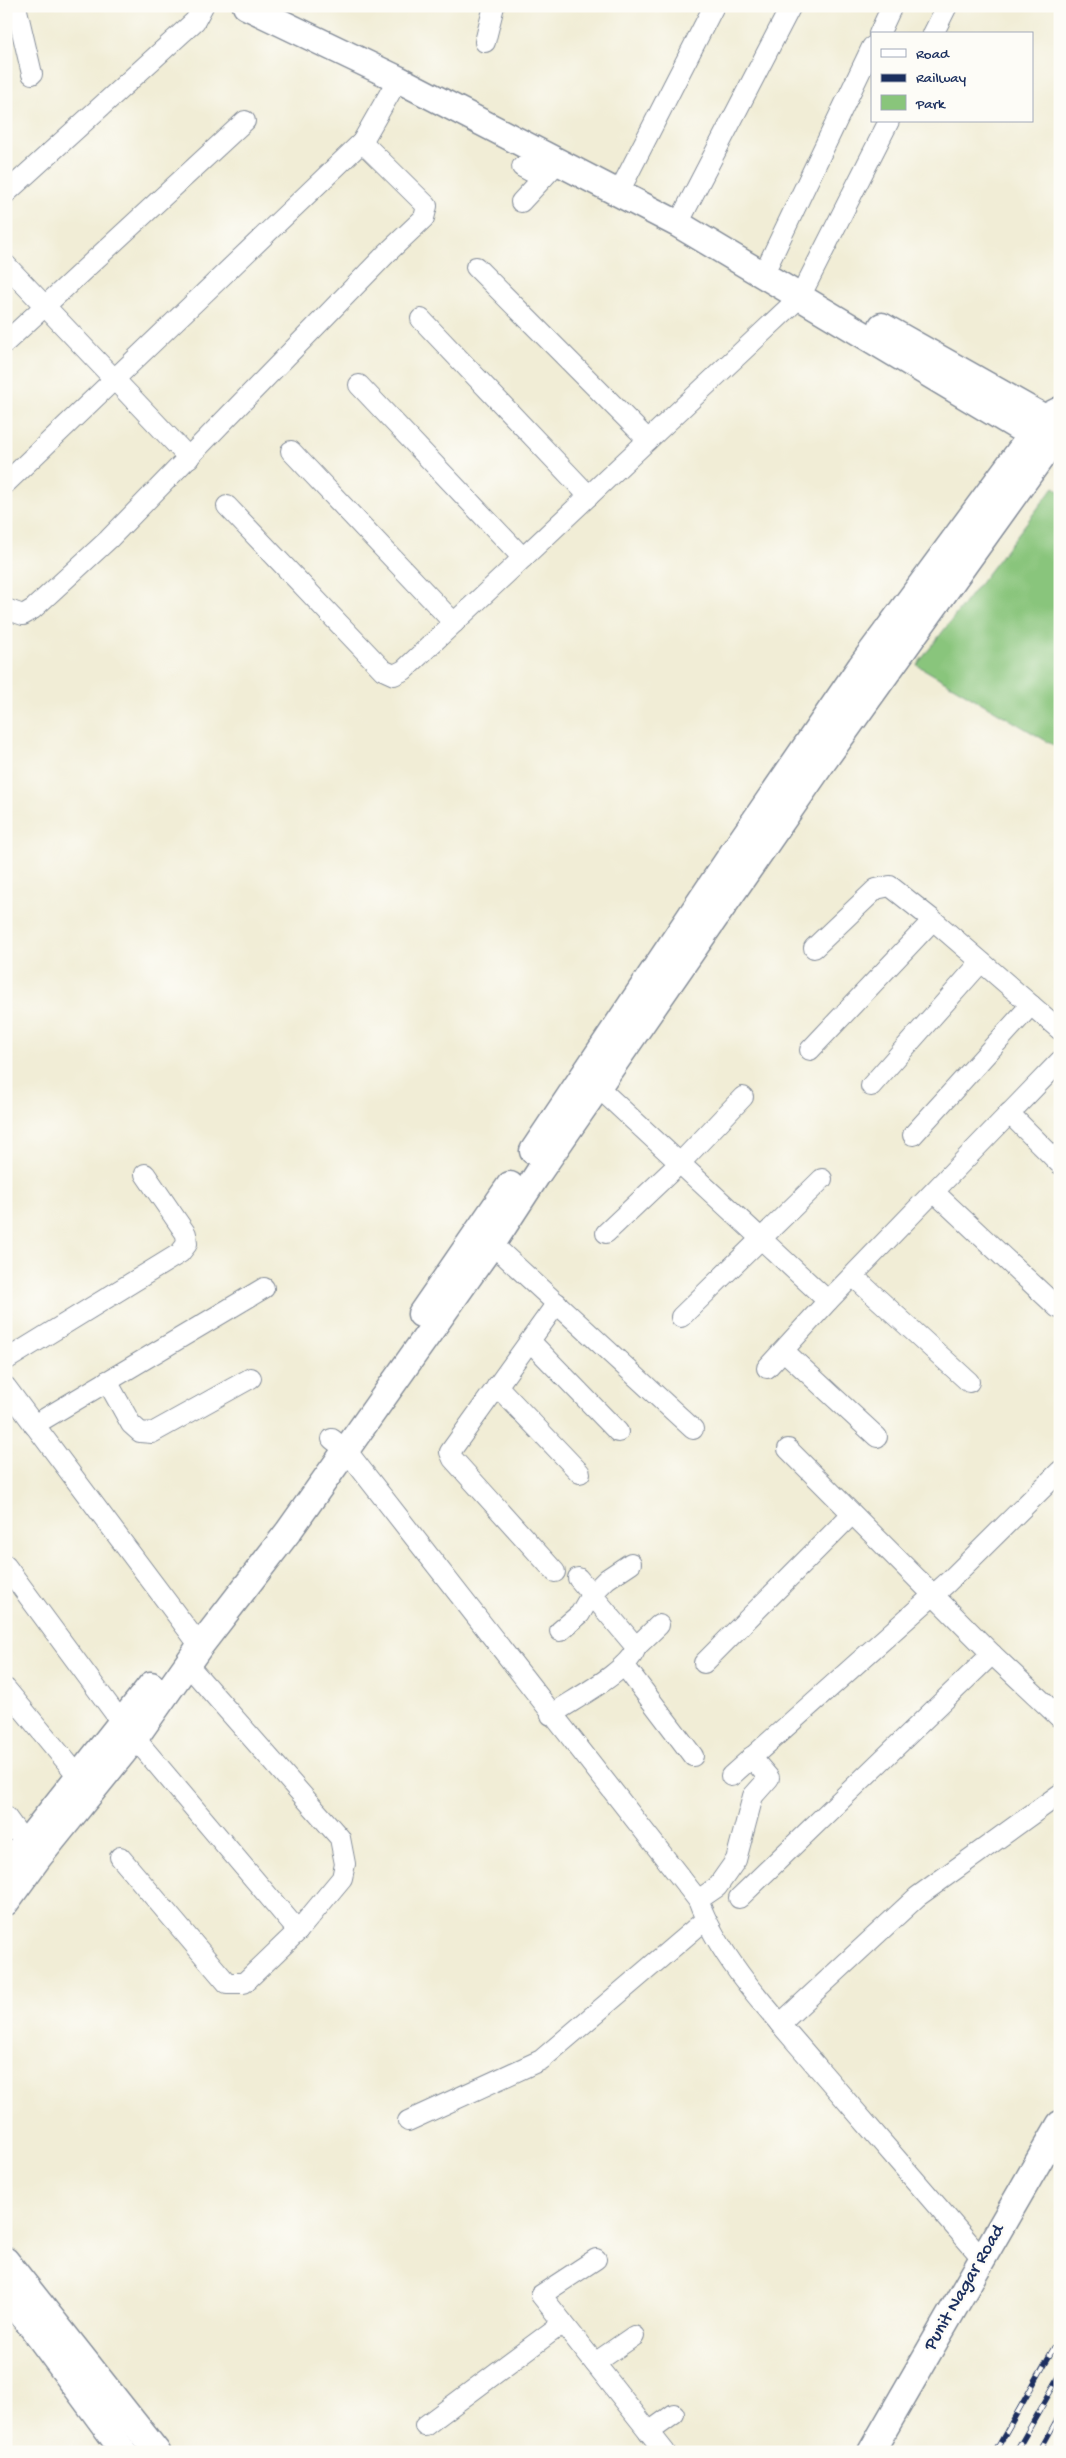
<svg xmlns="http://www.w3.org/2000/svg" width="1066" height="2458" font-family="'Gochi Hand',sans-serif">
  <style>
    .green { fill: #89c57b; stroke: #527a6c }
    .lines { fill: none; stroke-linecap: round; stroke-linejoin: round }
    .minor-casing { stroke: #868e9a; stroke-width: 22 }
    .tertiary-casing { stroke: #868e9a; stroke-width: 29 }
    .minor { stroke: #fff; stroke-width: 20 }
    .tertiary { stroke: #fff; stroke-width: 26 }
    .rail-casing { stroke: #1b2f5e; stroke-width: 5.5 }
    .rail { stroke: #fdfcf7; stroke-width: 4; stroke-dasharray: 11; stroke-linecap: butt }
    .labels { text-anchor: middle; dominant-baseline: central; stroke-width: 5; stroke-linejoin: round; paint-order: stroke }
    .street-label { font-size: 19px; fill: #1b2f5e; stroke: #fdfcf7 }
  </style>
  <rect width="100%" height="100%" fill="#fdfcf7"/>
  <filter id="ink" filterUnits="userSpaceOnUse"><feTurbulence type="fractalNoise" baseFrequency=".02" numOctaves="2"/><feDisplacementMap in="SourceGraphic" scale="10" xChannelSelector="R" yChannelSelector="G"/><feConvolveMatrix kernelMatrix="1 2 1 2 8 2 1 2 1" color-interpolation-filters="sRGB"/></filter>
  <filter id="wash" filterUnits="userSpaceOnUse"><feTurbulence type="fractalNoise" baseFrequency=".0096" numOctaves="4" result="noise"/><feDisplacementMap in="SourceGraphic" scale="20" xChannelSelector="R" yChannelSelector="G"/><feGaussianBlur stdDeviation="1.12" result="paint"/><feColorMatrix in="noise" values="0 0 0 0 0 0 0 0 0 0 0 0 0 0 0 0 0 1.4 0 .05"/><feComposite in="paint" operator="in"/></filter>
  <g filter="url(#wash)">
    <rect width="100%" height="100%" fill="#f1edd6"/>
    <!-- green -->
    <path class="green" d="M1054,487L1060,491V749L917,665Z"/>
  </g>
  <g filter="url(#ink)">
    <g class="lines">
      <!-- minor casing -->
      <g class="minor-casing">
        <g id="minor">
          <path d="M16,6L32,74"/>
          <path d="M879,34L892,6"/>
          <path d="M933,34L947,6"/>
          <path d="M485,42L494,6"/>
          <path d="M522,167L543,178"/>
          <path d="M6,193L195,21L203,6"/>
          <path d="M618,194L714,6"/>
          <path d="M521,202L558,162"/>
          <path d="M678,224L791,6"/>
          <path d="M6,265L189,458"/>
          <path d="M476,267L648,440"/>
          <path d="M763,275L872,47"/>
          <path d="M421,319L589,496"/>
          <path d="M6,342L245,121"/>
          <path d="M359,385L523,558"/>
          <path d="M291,451L454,623"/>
          <path d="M6,483L362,142L398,79"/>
          <path d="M227,506L383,670L394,675L404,670L800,297L889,121"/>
          <path d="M6,609L23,615L33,609L109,539L387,253L424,218L427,206L362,142"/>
          <path d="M814,948L876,889L890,886L933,920L1060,1030"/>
          <path d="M810,1050L933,920"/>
          <path d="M871,1086L981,962"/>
          <path d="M599,1088L828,1301"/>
          <path d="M1009,1113L1060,1164"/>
          <path d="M913,1135L1031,1005"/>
          <path d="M934,1192L1058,1308"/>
          <path d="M606,1233L681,1162L743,1097"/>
          <path d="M492,1244L693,1429"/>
          <path d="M853,1276L969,1382"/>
          <path d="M681,1317L822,1179"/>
          <path d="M530,1341L618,1432"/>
          <path d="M784,1351L877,1437"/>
          <path d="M6,1360L180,1253L187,1244L186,1234L145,1174"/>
          <path d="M767,1368L828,1301L1060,1061"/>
          <path d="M107,1381L131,1424L140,1432L152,1433L251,1378"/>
          <path d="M497,1386L580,1473"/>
          <path d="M6,1387L200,1646"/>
          <path d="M34,1425L264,1288"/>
          <path d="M332,1439L346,1450L698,1900C720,1961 777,2019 819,2069C873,2132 928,2195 982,2258"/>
          <path d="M788,1449L992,1654L1060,1718"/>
          <path d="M6,1566L122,1723L298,1931"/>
          <path d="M555,1572L453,1459L450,1452L557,1303"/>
          <path d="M560,1631L580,1614L591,1595L607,1579L631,1563"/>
          <path d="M636,1647L659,1625"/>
          <path d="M704,1663L852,1514"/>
          <path d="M624,1665L693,1756"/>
          <path d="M6,1689L79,1777"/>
          <path d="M551,1715C572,1700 630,1671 636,1647L578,1578"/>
          <path d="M731,1776L948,1582L1060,1471"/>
          <path d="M6,1817L25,1843"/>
          <path d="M120,1857L227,1983H244L298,1931L342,1878L345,1864L340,1838L187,1664"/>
          <path d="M739,1898L992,1654"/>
          <path d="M698,1900L717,1887L736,1860L753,1796L769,1778L751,1757"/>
          <path d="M780,2024L917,1897L1060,1794"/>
          <path d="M408,2121L541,2060L705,1920"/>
          <path d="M596,2259L541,2295L665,2452"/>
          <path d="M595,2363L634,2336"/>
          <path d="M425,2426L563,2323"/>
          <path d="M649,2432L674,2414"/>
        </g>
      </g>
      <!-- tertiary casing -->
      <g class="tertiary-casing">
        <g id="tertiary">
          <path d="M246,6L398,79L678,224L1046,444"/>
          <path d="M882,326L1059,426"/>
          <path d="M533,1151L734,851L861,666L1044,418L1060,410"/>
          <path d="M421,1314L510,1185"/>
          <path d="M6,1868L151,1685"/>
          <path d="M6,1902L38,1858L135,1738L200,1646L288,1532L346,1450L492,1244L539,1172L820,766L1060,431"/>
          <path d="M6,2261L157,2452"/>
          <path d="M6,2295L32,2327L124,2452"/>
          <path d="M871,2452L1060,2124"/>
        </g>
      </g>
      <!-- minor -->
      <use href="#minor" class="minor"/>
      <!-- tertiary -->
      <use href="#tertiary" class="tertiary"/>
      <!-- rail casing -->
      <g class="rail-casing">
        <g id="rail">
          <path d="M995,2452L1060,2337"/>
          <path d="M1016,2452L1060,2375"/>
          <path d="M1039,2452L1060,2414"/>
        </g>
      </g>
      <!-- rail -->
      <use href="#rail" class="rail"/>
    </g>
  </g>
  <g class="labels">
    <!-- street labels -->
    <g class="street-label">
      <text transform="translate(965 2288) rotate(-60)">Punit Nagar Road</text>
    </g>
  </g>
  <!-- margin -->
  <rect width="1066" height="2458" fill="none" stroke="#fdfcf7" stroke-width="25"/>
  <!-- legend -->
  <rect x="871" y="32" width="162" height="90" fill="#fdfcf7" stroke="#a3aaba"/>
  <rect x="881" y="49" width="25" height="8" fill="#ffffff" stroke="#a3aaba"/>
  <text x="916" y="58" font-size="15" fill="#1b2f5e">Road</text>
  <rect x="881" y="74" width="25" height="8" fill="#1b2f5e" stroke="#a3aaba"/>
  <text x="916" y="82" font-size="15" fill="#1b2f5e">Railway</text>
  <rect x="881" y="95" width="25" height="15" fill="#89c57b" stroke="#a3aaba"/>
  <text x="916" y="108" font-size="15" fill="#1b2f5e">Park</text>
</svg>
